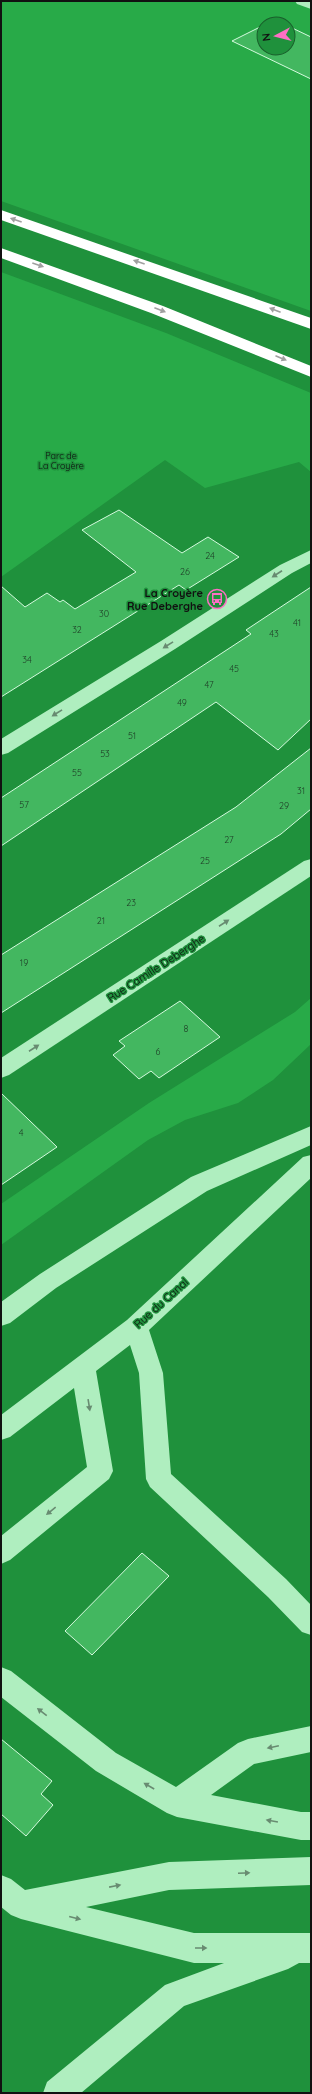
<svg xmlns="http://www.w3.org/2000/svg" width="312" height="2094" font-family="Quicksand,sans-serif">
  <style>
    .green { fill: #28aa48; fill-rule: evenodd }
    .building { fill: #43b760; stroke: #d5fade }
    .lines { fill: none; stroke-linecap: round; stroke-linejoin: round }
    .minor { fill: #afeebf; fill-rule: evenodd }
    .highway { fill: #fff; fill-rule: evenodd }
    .oneway { fill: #a0a0a0 }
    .oneway2 { fill: #688b71 }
    .labels { text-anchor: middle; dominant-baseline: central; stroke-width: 3; stroke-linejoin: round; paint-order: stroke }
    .far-park-label { font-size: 9px; fill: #111; stroke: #1f913c }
    .number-label { font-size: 9px; fill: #1e3a25 }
    .poi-label { font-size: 11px; font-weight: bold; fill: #111; stroke: #1f913c; text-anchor: end }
    .street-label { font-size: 11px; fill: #111; stroke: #1f913c }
  </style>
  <rect width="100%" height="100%" fill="#1f913c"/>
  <!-- green -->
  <g class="green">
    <path d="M1,1H302L311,5V311L1,201ZM264,24H288V48H264Z"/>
    <path d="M1,272L166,333L311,393V472L299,462L205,488L165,460L1,577Z"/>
    <path d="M311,998V1044L273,1080L238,1103L185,1120L148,1140L1,1245V1204L149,1103L295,1012Z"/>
  </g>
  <!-- building -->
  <g class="building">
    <path d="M264,25V48H288V26L311,37V79L232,41Z"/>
    <path d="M119,510L182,553L208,537L239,557L186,590L179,585L1,697V586L25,607L47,593L60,602L63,600L75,609L136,572L82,530Z"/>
    <path d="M311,587V719L278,750L216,702L1,846V798L251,634L246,630Z"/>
    <path d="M311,748V809L281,834L1,1013V955L236,807Z"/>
    <path d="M180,1001L220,1037L159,1078L151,1071L139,1079L113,1055L125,1046L119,1041Z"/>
    <path d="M1,1093L57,1147L1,1185Z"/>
    <path d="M142,1553L169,1576L92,1655L65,1631Z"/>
    <path d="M1,1739L52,1781L41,1794L53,1805L26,1836L1,1814Z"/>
  </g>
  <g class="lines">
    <!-- minor -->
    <g class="minor">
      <path d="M295,1H311V9L297,4Z"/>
      <path d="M311,550V563L292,573L175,649L8,753L1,755V739L161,641L280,565Z"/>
      <path d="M311,859V876L9,1075L1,1078V1058L304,861Z"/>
      <path d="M311,1126V1145L207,1191L56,1288L10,1323L1,1326V1302L40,1274L191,1177Z"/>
      <path d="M311,1155V1178L149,1330L163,1373L171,1474L286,1579L311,1605V1635L302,1632L268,1597L150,1487L146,1479L139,1373L130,1345L96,1371L113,1471L109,1479L10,1560L1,1564V1536L87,1467L74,1388L10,1437L1,1440V1415L127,1320L303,1157Z"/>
      <path d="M1,1667L11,1671L116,1753L176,1787L238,1743L248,1739L311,1726V1752L254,1764L211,1795L301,1812H311V1840H301L177,1817L167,1813L96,1771L1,1697Z"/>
      <path d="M311,1857V1885L169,1890L86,1907L194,1933H311V1963H299L288,1969L184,2006L81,2093H43L47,2082L165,1985L224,1963H194L21,1919L11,1915L1,1907V1875L11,1879L25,1890L169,1862Z"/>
    </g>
    <!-- highway -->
    <g class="highway">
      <path d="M1,210L311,318V329L1,220Z"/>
      <path d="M1,248L163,306L311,366V377L151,313L1,258Z"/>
    </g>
  </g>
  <!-- one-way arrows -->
  <defs><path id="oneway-solid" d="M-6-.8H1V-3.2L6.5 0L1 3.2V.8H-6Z"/></defs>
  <g class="oneway">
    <use href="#oneway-solid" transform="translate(16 220) rotate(-161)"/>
    <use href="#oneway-solid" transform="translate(139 262) rotate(-161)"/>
    <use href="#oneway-solid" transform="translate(38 265) rotate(19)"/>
    <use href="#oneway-solid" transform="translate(160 310) rotate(21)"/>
    <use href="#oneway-solid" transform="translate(275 310) rotate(-159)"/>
    <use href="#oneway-solid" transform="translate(281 358) rotate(23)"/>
  </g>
  <g class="oneway2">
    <use href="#oneway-solid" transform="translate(277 574) rotate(147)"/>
    <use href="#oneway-solid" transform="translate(168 645) rotate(148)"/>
    <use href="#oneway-solid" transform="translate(57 713) rotate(148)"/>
    <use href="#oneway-solid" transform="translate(224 923) rotate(-33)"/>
    <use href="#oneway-solid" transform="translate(34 1048) rotate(-33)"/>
    <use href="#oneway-solid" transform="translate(89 1405) rotate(81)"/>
    <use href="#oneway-solid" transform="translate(51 1511) rotate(141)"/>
    <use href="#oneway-solid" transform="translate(42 1712) rotate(-142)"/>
    <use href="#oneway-solid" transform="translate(273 1747) rotate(168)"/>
    <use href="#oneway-solid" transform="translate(149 1786) rotate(-150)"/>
    <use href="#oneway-solid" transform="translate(272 1821) rotate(-170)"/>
    <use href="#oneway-solid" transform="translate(244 1873) rotate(-2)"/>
    <use href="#oneway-solid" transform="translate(115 1886) rotate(-11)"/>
    <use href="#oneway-solid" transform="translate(75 1918) rotate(14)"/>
    <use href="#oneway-solid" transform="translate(201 1948)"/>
  </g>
  <!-- icons -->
  <defs>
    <g id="bus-ring" transform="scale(1)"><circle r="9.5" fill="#1f913c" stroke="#fc6fc3" stroke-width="1.5"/><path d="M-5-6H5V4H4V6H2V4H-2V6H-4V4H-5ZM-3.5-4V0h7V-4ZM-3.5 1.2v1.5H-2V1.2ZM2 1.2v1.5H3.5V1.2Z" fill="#fc6fc3"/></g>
  </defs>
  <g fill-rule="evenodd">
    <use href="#bus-ring" x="217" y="599"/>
  </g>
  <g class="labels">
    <!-- far-park labels -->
    <g class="far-park-label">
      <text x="61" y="455">Parc de<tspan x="61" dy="10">La Croyère</tspan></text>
    </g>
    <!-- number labels -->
    <g class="number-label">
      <text x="210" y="555">24</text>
      <text x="185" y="571">26</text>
      <text x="104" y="613">30</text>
      <text x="297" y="622">41</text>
      <text x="77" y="629">32</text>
      <text x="274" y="633">43</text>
      <text x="27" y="659">34</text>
      <text x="234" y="668">45</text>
      <text x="209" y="684">47</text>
      <text x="182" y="702">49</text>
      <text x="132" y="735">51</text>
      <text x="105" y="753">53</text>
      <text x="77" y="772">55</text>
      <text x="301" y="790">31</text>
      <text x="24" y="804">57</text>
      <text x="284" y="805">29</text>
      <text x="229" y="839">27</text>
      <text x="205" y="860">25</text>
      <text x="131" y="902">23</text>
      <text x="101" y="920">21</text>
      <text x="24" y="962">19</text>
      <text x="186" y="1028">8</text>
      <text x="158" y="1051">6</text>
      <text x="21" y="1132">4</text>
    </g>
    <!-- poi labels -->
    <g class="poi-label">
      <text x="203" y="593">La Croyère<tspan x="203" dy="13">Rue Deberghe</tspan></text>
    </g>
    <!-- street labels -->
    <g class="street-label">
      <text transform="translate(156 968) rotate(-33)">Rue Camille Deberghe</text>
      <text transform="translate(161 1303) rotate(-42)">Rue du Canal</text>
    </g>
  </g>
  <!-- border -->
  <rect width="312" height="2094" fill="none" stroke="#111111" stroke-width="4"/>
  <!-- north arrow -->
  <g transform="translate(276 36) rotate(263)"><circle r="19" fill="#1f913c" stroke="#195e2b"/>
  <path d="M0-3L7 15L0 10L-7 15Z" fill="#fc6fc3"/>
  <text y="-6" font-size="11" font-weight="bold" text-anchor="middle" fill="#111111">N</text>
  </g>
</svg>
